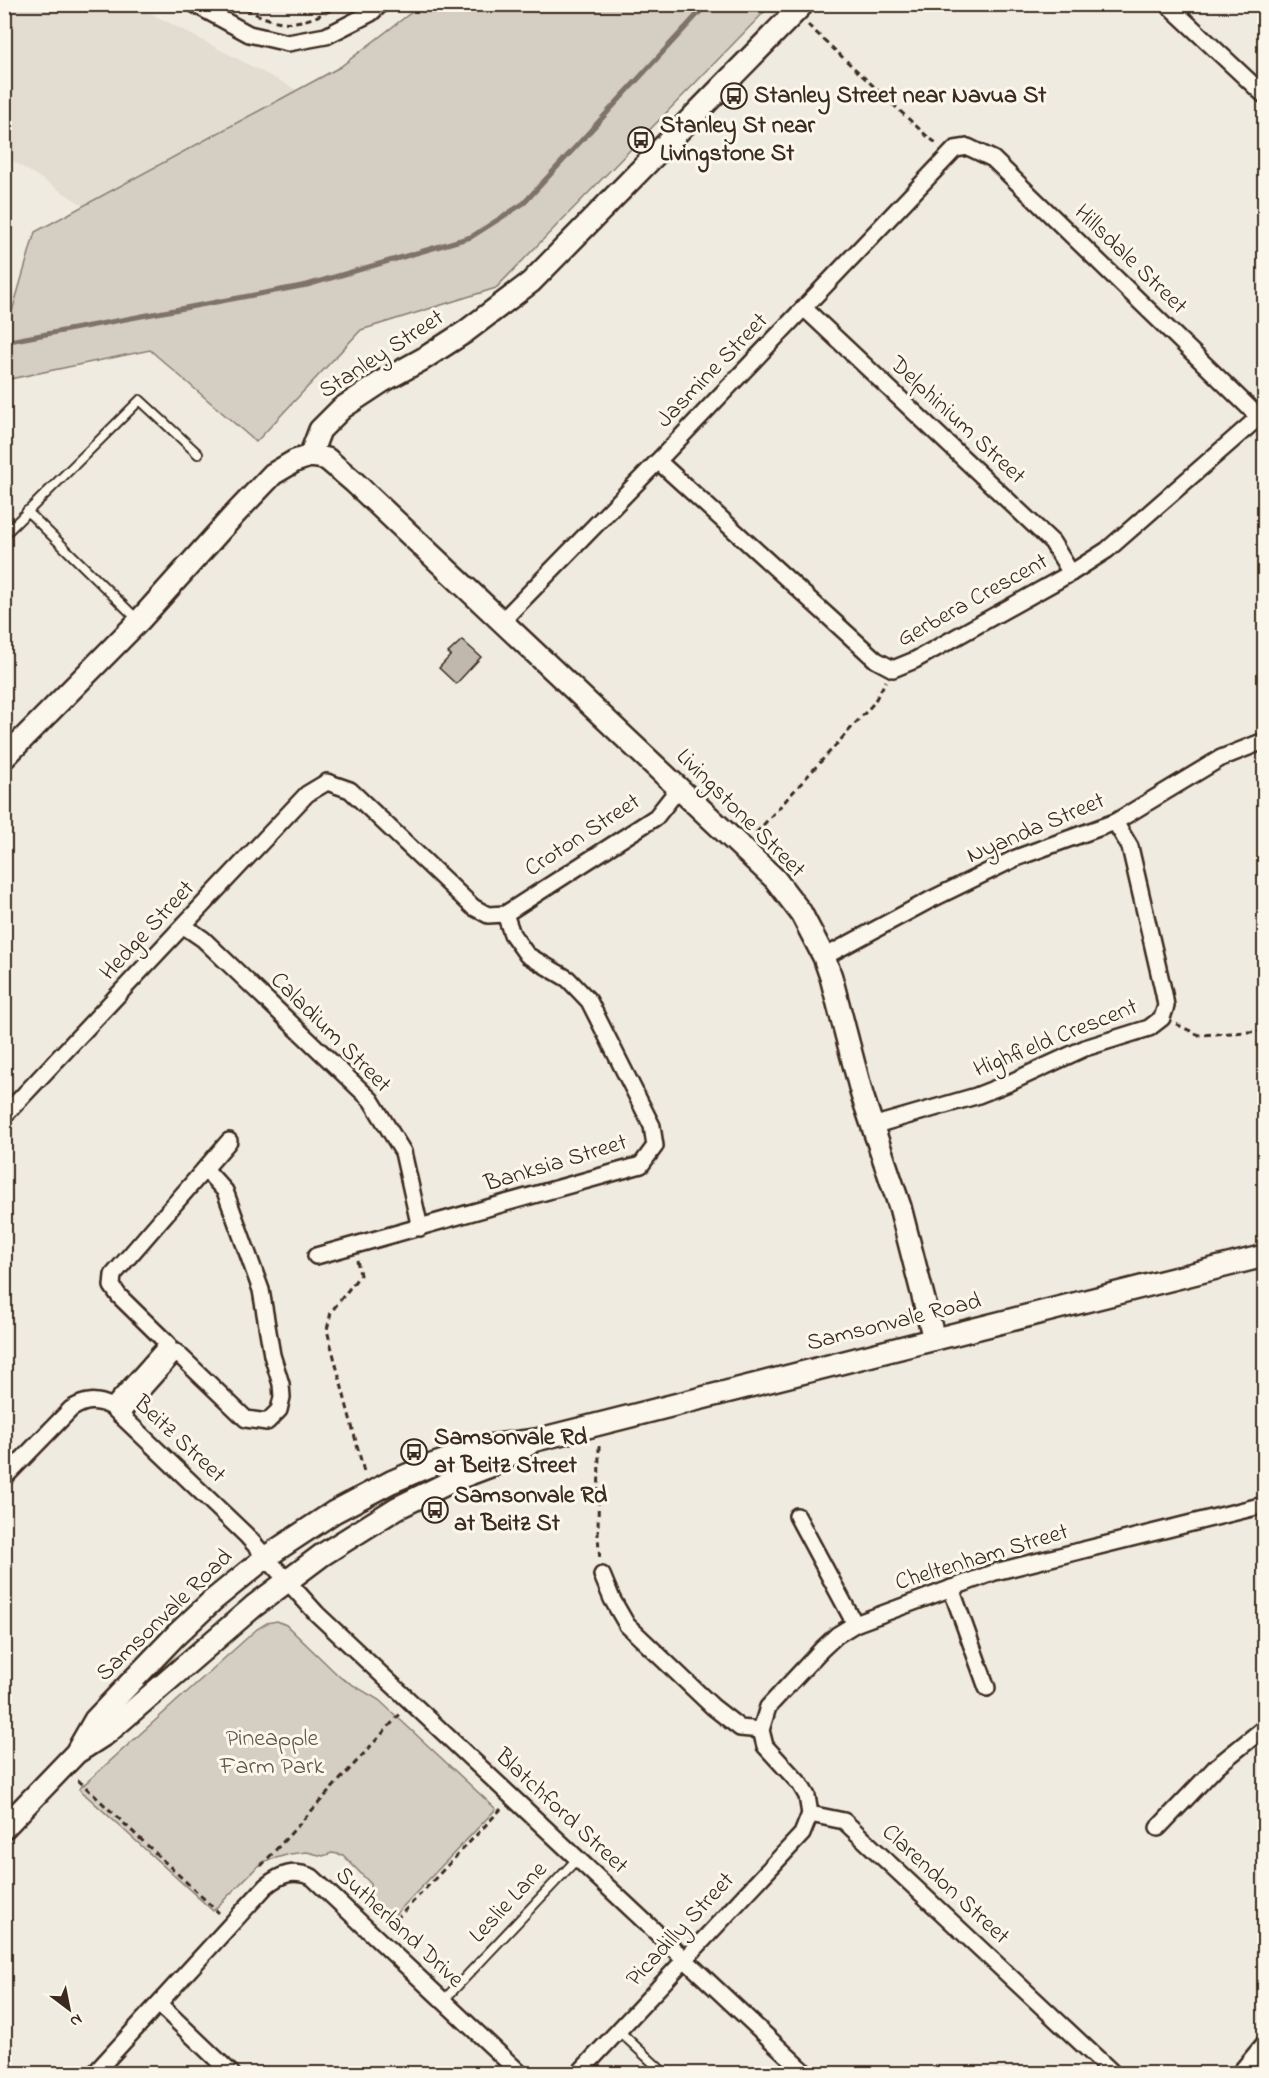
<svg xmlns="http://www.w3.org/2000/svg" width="1269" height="2078" font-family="'Indie Flower',sans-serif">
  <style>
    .built { fill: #e2dcd1 }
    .green { fill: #d5cec3; stroke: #887c70; stroke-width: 1.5 }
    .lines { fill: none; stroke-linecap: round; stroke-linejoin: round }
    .stream { stroke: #7f7367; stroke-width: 5 }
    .building { fill: #c0b8ad; stroke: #3b2a1e; stroke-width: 1.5 }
    .lane-casing { stroke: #3b2a1e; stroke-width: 12 }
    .street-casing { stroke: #3b2a1e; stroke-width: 20 }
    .secondary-casing { stroke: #3b2a1e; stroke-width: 26 }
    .path { stroke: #3b2a1e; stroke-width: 3; stroke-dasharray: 6 4.5; stroke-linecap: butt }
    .lane { stroke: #fbf7ec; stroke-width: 8 }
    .street { stroke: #fbf7ec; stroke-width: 15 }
    .secondary { stroke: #fbf7ec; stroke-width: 21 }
    .labels { text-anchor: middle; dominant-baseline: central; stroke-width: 6; stroke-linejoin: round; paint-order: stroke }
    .poi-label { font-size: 24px; font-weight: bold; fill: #3b2a1e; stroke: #fbf7ec; text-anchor: start }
    .street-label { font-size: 24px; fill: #3b2a1e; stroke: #fbf7ec }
    .park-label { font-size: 24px; fill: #625347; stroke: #fbf7ec }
  </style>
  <rect width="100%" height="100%" fill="#f0ebe0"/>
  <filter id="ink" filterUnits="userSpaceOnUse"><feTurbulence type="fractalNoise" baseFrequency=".0167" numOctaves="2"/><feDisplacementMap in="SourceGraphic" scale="12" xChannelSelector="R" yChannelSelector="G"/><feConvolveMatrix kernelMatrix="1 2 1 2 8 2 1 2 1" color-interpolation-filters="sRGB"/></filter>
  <g filter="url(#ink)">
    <!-- built -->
    <path class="built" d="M5,5H135L297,90L83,205L5,156Z"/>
    <!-- green -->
    <g class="green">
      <path d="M421,5H771L496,288L361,330L256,442L150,350L5,380V317L11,315L35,232L340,67Z"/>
      <path d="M277,1621L286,1625L341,1678L379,1700L496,1809L391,1919L370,1901V1883L343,1855L332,1853L323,1856L307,1852L290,1854L262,1862L213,1911L79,1789L257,1629L267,1623Z"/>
      <path d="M1264,2052V2073L1246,2074Z"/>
    </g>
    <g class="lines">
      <!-- stream -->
      <path class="stream" d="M4,342L307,285L471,237L524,203L707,4"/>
    </g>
    <!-- building -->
    <path class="building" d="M462,640L481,657L456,684L439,668L451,655L448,653Z"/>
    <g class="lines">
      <!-- lane casing -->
      <g class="lane-casing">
        <g id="lane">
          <path d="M27,511L138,620"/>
          <path d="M4,535L140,400L198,454"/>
          <path d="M443,2001L578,1858"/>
          <path d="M618,2030L665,2074"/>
        </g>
      </g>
      <!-- street casing -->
      <g class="street-casing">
        <g id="street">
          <path d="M194,4L249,34L288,43L326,36L371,13L381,4"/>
          <path d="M1167,4L1264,95"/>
          <path d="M804,308L1052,542L1071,573"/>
          <path d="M658,461L876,660L893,669L915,660L1071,573L1107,550L1259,417"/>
          <path d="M502,621L658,461L955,149L968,147L993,159L1264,422"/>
          <path d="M184,926L203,939L371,1100L403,1152L420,1228"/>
          <path d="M824,957L930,900L1016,858L1115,822L1221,758L1264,741"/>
          <path d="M4,1116L307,794L327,782L350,790L473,907L488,915L505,914L656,817L679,788"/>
          <path d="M872,1126L976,1096L1009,1083L1085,1048L1149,1028L1162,1018L1166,1006L1164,994L1130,847L1115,822"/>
          <path d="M316,1256L641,1165L655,1146L652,1126L589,1001L568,979L527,955L512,934L505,914"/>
          <path d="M112,1407L168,1344L119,1296L112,1286L113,1275L229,1141"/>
          <path d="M120,1415L176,1352L246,1419L267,1422L279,1410L282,1397L281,1384L272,1355L261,1290L225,1191L205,1169"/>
          <path d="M4,1478L71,1409C85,1400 96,1399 112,1407L246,1535L317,1614L807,2074"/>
          <path d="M797,1516L855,1624"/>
          <path d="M602,1575L612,1599L627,1625L713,1707L740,1728L761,1730"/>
          <path d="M951,1588L987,1688"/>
          <path d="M1158,1828L1217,1766L1264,1728"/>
          <path d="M159,2004L232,2074"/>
          <path d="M94,2074L266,1886C282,1873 293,1870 312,1877L521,2074"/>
          <path d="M578,2074L802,1834L810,1814"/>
          <path d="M1114,2074L844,1821L810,1814L807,1796L800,1784L765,1746L761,1730L768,1707L822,1649L837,1635L855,1624L995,1572L1264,1505"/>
          <path d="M1239,2074L1264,2044"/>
        </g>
      </g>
      <!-- secondary casing -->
      <g class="secondary-casing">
        <g id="secondary">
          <path d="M310,456L320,430L342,408L383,381L423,359L465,332L531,282L803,4"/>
          <path d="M4,758L139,621L234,515L273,474L295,461L310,456L318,457L327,459L354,482L775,879L801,913L824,957L831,977L862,1095L900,1207L934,1339"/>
          <path d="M79,1751L107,1733L254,1606L322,1555L397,1508L456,1479L493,1465L529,1444"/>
          <path d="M4,1828L76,1753L95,1720L175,1636L212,1601L266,1557L334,1512L391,1482L426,1467L488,1446L536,1440L1264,1256"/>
        </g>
      </g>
      <!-- path -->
      <g class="path">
        <path d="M236,4C282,29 297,28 343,4"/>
        <path d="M808,25L929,138L938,144"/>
        <path d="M756,833L873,704L886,681"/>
        <path d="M1176,1024L1199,1035L1264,1031"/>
        <path d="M357,1260L360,1275L331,1312L327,1330L364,1472"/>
        <path d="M907,1325V1312"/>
        <path d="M599,1446L598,1536L600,1561"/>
        <path d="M78,1780L219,1913"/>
        <path d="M261,1866L401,1713"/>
        <path d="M389,1927L501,1809"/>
      </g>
      <!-- lane -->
      <use href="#lane" class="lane"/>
      <!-- street -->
      <use href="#street" class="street"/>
      <!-- secondary -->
      <use href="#secondary" class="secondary"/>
    </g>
  </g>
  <!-- icons -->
  <defs>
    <g id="bus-ring" transform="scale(1.35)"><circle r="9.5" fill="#fbf7ec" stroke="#3b2a1e" stroke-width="1.5"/><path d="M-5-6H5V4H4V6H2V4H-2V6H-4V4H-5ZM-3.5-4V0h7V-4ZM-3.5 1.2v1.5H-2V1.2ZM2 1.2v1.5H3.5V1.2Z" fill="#3b2a1e"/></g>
  </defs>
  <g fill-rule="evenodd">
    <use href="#bus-ring" x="734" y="96"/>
    <use href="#bus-ring" x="641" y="140"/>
    <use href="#bus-ring" x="414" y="1452"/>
    <use href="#bus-ring" x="435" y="1510"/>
  </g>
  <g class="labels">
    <!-- poi labels -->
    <g class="poi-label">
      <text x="754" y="96">Stanley Street near Navua St</text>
      <text x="660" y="126">Stanley St near<tspan x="660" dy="28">Livingstone St</tspan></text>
      <text x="434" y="1438">Samsonvale Rd<tspan x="434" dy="28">at Beitz Street</tspan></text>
      <text x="454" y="1496">Samsonvale Rd<tspan x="454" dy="28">at Beitz St</tspan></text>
    </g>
    <!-- street labels -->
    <g class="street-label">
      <text transform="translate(1130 260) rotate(44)">Hillsdale Street</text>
      <text transform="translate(382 355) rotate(-33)">Stanley Street</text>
      <text transform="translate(713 371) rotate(-46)">Jasmine Street</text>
      <text transform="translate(957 421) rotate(43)">Delphinium Street</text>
      <text transform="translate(973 601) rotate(-29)">Gerbera Crescent</text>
      <text transform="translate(740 814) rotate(45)">Livingstone Street</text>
      <text transform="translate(1036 829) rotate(-23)">Nyanda Street</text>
      <text transform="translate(583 836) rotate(-33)">Croton Street</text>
      <text transform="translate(148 931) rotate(-47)">Hedge Street</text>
      <text transform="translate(330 1033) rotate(45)">Caladium Street</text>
      <text transform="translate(1056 1039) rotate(-22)">Highfield Crescent</text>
      <text transform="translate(556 1164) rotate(-17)">Banksia Street</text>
      <text transform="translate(894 1323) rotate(-14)">Samsonvale Road</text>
      <text transform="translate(179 1440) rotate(43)">Beitz Street</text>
      <text transform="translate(982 1558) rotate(-17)">Cheltenham Street</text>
      <text transform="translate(165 1616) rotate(-44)">Samsonvale Road</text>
      <text transform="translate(561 1812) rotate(43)">Blatchford Street</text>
      <text transform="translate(945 1885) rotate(43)">Clarendon Street</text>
      <text transform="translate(509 1903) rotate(-47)">Leslie Lane</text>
      <text transform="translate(399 1928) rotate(43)">Sutherland Drive</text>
      <text transform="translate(681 1930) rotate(-47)">Picadilly Street</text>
    </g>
    <!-- park labels -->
    <g class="park-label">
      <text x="272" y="1739">Pineapple<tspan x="272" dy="28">Farm Park</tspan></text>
    </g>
  </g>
  <!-- margin -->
  <rect width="1269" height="2078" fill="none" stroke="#fbf7ec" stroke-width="24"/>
  <rect x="12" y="12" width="1245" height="2054" fill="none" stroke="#3b2a1e" stroke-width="2" filter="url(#ink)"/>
  <!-- north arrow -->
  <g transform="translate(69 2009) rotate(148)" stroke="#fbf7ec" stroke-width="4.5" paint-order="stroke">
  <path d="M0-4.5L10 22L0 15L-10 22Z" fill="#3b2a1e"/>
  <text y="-9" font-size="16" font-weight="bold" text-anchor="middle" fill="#3b2a1e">N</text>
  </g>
</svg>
